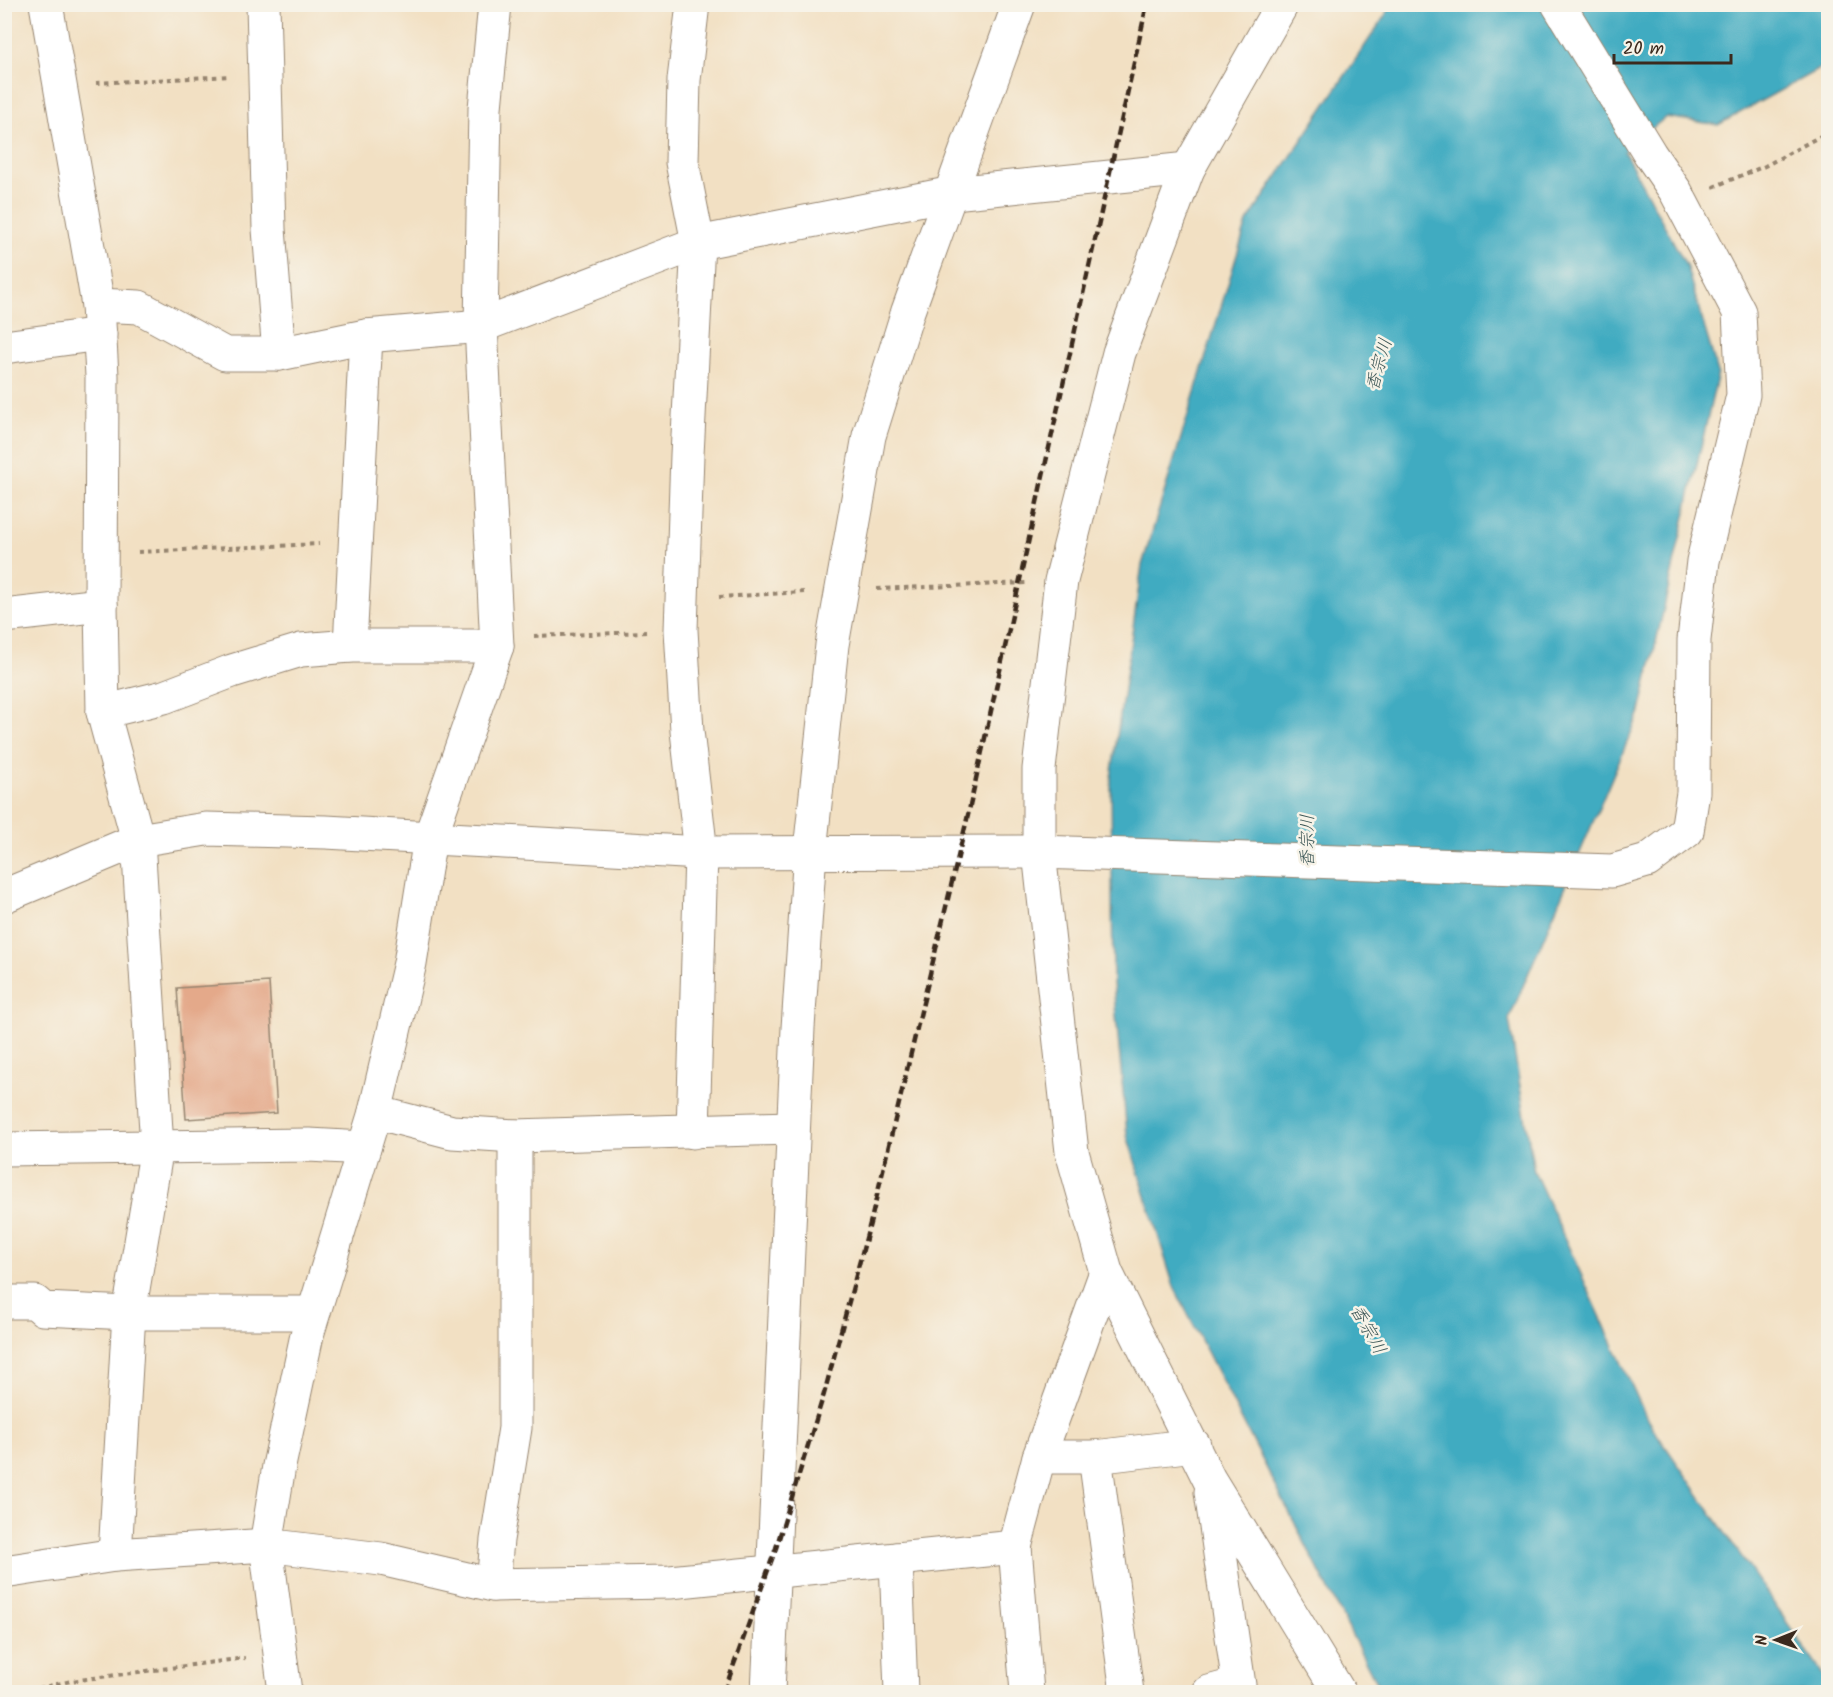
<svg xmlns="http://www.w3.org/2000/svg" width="1833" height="1697" font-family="Kalam,'Klee One',sans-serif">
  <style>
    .water { fill: #41abc1; stroke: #3e6a70; stroke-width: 1.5 }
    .building { fill: #e4a98a }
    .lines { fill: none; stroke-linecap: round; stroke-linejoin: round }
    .street-casing { stroke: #968570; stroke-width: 35 }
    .path { stroke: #968570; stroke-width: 4; stroke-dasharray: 4.5 4.5; stroke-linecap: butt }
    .street { stroke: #fff; stroke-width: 33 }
    .rail { stroke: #3b2a1e; stroke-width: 4.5; stroke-dasharray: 9 4.5; stroke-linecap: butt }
    .labels { text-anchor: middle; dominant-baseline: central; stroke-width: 5; stroke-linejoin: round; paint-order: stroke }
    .water-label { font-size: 18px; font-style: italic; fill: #3d5757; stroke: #f7f3e8 }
  </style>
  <rect width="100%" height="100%" fill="#f7f3e8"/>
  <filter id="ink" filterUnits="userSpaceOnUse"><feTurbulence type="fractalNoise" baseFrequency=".0167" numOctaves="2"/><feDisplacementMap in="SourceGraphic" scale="12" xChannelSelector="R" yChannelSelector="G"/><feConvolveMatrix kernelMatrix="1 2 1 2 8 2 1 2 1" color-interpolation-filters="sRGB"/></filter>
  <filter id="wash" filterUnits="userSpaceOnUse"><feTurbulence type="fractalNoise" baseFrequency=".008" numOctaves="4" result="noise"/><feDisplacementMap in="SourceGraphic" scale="24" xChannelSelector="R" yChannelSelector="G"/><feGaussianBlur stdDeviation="1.35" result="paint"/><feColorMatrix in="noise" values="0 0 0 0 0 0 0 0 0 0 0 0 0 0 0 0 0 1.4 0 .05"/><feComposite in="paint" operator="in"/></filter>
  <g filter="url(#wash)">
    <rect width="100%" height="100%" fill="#f2e0c3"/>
    <!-- water -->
    <path class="water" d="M1392,5H1828V64L1718,125L1666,117L1624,151L1686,265L1718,373L1640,712L1509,1019L1534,1171L1648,1421L1828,1682V1692H1381L1174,1287L1127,1135L1113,983L1111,778L1142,565L1247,222Z"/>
    <g id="blocks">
      <!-- building -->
      <path class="building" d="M269,982L277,1113L186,1119L177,988Z"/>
    </g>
  </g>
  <g filter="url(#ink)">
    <use href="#blocks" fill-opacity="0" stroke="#968570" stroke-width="1.5"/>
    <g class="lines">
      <!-- street casing -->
      <g class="street-casing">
        <g id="street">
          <path d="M46,4L98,305L102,376L101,605L103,712L138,840L157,1147L129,1313L115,1555"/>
          <path d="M263,4L269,229L279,354"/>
          <path d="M98,305L139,307L225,354H279L366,336L481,326L698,243L953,193L1188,169"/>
          <path d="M4,347L100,334"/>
          <path d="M4,616L101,605"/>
          <path d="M350,646L366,336"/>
          <path d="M103,712L164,697L232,671L301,650L350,646H497"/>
          <path d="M4,896L138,840L206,829L326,832L701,853L1039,852L1612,871L1647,861L1687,831L1693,793L1694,640L1703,561L1743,395L1739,312L1676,192L1650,154L1558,4"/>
          <path d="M375,1112L452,1132L515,1136L792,1128"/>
          <path d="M693,1132L701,853L687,731L681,630L687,455L698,243L682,162L684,80L693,4"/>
          <path d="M4,1149L309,1145L364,1148"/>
          <path d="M1106,1272L1209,1479L1339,1692"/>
          <path d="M4,1302H35L43,1309L129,1313H313"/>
          <path d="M1039,1457H1095L1194,1445"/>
          <path d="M1095,1457L1127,1692"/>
          <path d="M1211,1492L1240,1692"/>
          <path d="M896,1559L901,1692"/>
          <path d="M4,1572L115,1555L266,1545L381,1559L493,1585L670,1582L1015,1547"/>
          <path d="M493,1585L497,1540L515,1428V1136"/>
          <path d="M285,1692L266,1545L279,1466L307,1335L375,1112L410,963L430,838L497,646L481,326L485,108L495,4"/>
          <path d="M768,1692L798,1028L810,851L832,645L869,436L908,311L1019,4"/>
          <path d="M1027,1692L1015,1547L1039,1457L1106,1272L1072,1152L1039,852V769L1061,581L1119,353L1188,169L1282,4"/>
          <path d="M1209,1692L1238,1684"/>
        </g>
      </g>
      <!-- path -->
      <g class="path">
        <path d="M96,83L230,76"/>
        <path d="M1713,187L1765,166L1828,132"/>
        <path d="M138,552L319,544"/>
        <path d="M877,589L1026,583"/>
        <path d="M719,597L804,592"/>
        <path d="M534,636L646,632"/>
        <path d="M21,1692L71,1681L245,1658"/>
      </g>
      <!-- street -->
      <use href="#street" class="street"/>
      <!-- rail -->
      <path class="rail" d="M724,1692L776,1548L824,1394L872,1216L968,815L1147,4"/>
    </g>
  </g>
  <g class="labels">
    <!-- water labels -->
    <g class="water-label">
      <text transform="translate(1380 365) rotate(-74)">香宗川</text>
      <text transform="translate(1308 841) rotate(-90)">香宗川</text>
      <text transform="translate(1367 1330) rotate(61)">香宗川</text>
    </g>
  </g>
  <!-- margin -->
  <rect width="1833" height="1697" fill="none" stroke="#f7f3e8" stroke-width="24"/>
  <!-- north arrow -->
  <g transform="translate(1776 1640) rotate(269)" stroke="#f7f3e8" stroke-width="4.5" paint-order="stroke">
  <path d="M0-4.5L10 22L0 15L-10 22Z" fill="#3b2a1e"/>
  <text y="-9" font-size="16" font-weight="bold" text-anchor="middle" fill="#3b2a1e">N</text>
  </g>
  <!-- scale -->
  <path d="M1614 54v9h117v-9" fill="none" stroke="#3b2a1e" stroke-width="3"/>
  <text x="1623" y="54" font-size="18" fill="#3b2a1e" stroke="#f7f3e8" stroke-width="4.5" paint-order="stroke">20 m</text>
</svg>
